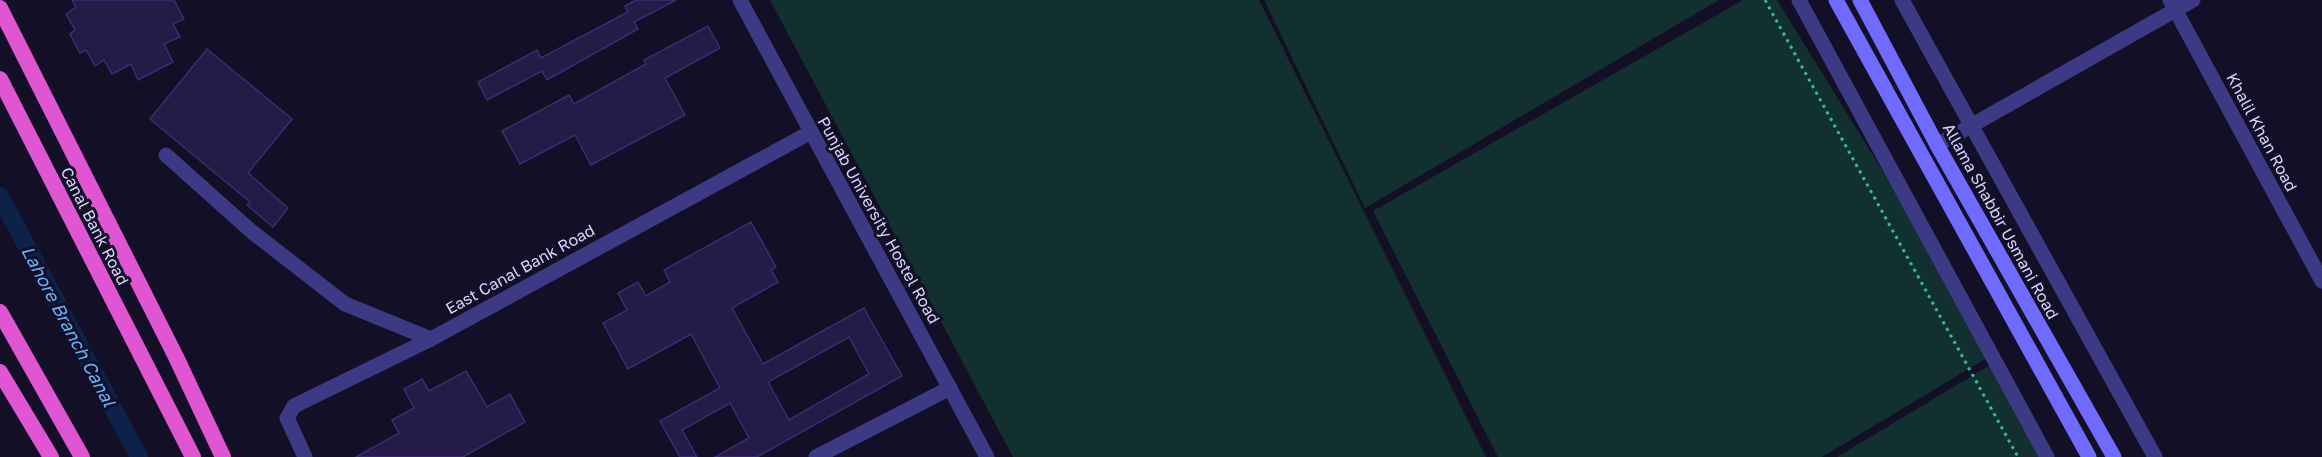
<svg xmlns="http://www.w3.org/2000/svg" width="2322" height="457" font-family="'Golos Text',sans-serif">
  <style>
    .green { fill: #12302f }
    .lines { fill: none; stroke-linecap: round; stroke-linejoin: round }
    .canal { stroke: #0c2248; stroke-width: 18 }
    .building { fill: #241b47; stroke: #3b2d73; stroke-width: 1.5; fill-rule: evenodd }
    .path { stroke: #2fb8b0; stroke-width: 3; stroke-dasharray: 3 4.5; stroke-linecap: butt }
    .minor { stroke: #3d3a85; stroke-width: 15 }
    .secondary { stroke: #6f6bff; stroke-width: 15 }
    .trunk { stroke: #e055d1; stroke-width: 16 }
    .labels { text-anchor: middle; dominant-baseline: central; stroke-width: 6; stroke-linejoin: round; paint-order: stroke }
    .street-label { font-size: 16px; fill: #d9d4ff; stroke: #130f26 }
    .water-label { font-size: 18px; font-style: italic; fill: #62b6ff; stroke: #130f26 }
  </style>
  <rect width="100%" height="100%" fill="#130f26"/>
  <!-- green -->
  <g class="green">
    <path d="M770,0H1259L1486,457H1013Z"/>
    <path d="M1264,0H1719L1365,208Z"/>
    <path d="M1743,0H1777L1995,353L1822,457H1498L1373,211Z"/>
    <path d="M1990,365L2043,457H1837Z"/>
  </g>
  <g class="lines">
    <!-- canal -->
    <path class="canal" d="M0,196L139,457"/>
  </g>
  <!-- building -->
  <g class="building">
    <path d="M72,0H174L184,19L173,24L180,37L164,44L173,62L138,80L131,64L112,74L104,60L95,66L86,50L80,53L70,34L75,30L66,14L76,7Z"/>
    <path d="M636,0H676L634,22L638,29L547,80L542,71L487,100L478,82L537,50L541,58L628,12L625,6Z"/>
    <path d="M708,26L720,48L665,78L685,115L591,165L575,135L520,164L502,131L569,95L574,104L646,64L644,60Z"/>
    <path d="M207,49L292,119L248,173L288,208L273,227L247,205L250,202L150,119Z"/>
    <path d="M751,222L776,267L771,270L778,282L732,308L763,364L864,308L902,376L757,457H715L749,438L730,403L682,430L697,457H680L660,421L720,388L691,334L628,369L603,323L627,310L618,293L638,282L646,296L670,282L664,270ZM849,337L869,374L789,420L768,382Z"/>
    <path d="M466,371L487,407L510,394L525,422L463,457H356L399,433L392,420L414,408L404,389L422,379L429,391Z"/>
  </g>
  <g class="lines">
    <!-- path -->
    <path class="path" d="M1765,0L2018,457"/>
    <!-- minor -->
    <g class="minor">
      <path d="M740,0L987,457"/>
      <path d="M1799,0L2047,457"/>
      <path d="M1902,0L2155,457"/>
      <path d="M2170,0L2322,281"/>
      <path d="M1937,145L2193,0"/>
      <path d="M166,155L251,231L345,304L431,339"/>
      <path d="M305,457L287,418L294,406L431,339L811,132"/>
      <path d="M816,457L950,388"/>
    </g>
    <!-- secondary -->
    <g class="secondary">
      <path d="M1836,0L2089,457"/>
      <path d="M1860,0L1937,145L2114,457"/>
    </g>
    <!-- trunk -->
    <g class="trunk">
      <path d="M0,8L176,357L223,457"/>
      <path d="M0,79L193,457"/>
      <path d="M0,312L82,457"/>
      <path d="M0,372L51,457"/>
    </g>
  </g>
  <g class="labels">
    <!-- street labels -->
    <g class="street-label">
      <text transform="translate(2262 132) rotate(62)">Khalil Khan Road</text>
      <text transform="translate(879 220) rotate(61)">Punjab University Hostel Road</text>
      <text transform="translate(2001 221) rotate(61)">Allama Shabbir Usmani Road</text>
      <text transform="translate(95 226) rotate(63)">Canal Bank Road</text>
      <text transform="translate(520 269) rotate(-29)">East Canal Bank Road</text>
    </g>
    <!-- water labels -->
    <g class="water-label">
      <text transform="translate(69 326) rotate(62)">Lahore Branch Canal</text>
    </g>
  </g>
</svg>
